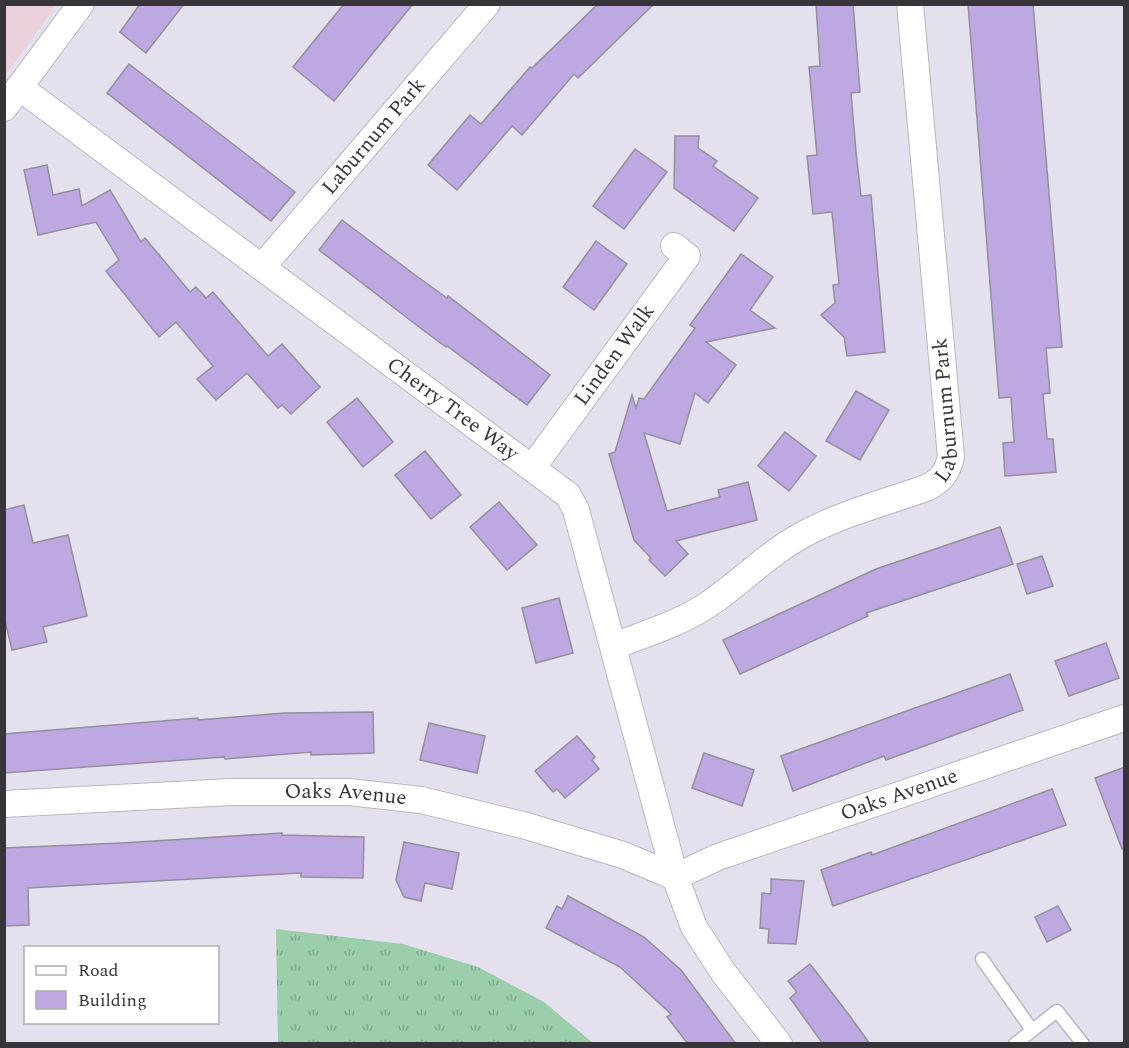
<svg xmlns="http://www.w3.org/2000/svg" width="1129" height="1048" font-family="Spectral,serif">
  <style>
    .education { fill: #ead1db }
    .grass { fill: url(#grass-tufts) }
    .building { fill: #bda8e1; stroke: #948f9c; stroke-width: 1.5 }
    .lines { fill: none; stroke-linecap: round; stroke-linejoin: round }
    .service-casing { stroke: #bab5c2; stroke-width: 15 }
    .minor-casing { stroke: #bab5c2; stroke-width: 28 }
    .service { stroke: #fff; stroke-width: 12 }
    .minor { stroke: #fff; stroke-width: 26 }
    .labels { text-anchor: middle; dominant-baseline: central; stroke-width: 4.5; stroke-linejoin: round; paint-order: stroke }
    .street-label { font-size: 21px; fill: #37353a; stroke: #fff }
  </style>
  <defs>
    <pattern id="grass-tufts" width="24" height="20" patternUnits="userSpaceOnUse" patternTransform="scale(1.5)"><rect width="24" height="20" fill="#9bceab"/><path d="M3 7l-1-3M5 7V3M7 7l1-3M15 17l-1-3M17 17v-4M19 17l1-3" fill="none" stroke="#7fa88c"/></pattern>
  </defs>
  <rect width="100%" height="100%" fill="#e5e0ee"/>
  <!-- education -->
  <path class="education" d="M5,4L56,5L5,76L4,5Z"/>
  <!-- grass -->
  <path class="grass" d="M276,929L403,944L478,967L544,1002L593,1043H278Z"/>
  <!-- building -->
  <g class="building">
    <path d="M140,4H184L146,53L120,32Z"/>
    <path d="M344,4H413L334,101L293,67Z"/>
    <path d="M598,4H654L578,78L574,74L522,135L512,126L457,190L428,165L470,115L481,124L530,67L532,68Z"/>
    <path d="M816,4H853L860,92L851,93L856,152L861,196L871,195L885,352L847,356L844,337L821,315L835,303L833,285L839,284L832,212L813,214L807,156L817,155L809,67L820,66Z"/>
    <path d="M968,4H1033L1062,347L1046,348L1050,393L1043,394L1047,439H1053L1056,472L1005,476L1003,443L1014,442L1011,397L999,398Z"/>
    <path d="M129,64L295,192L271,221L107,93Z"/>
    <path d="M675,136H699L698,148L717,161L713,166L758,198L734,231L674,188Z"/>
    <path d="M635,149L667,172L624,229L593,206Z"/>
    <path d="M47,165L53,195L79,189L82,206L110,190L141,242L145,238L190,292L196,287L206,298L213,292L268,356L282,344L320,387L291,414L282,405L278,408L247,373L216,400L197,379L213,366L176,322L159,337L106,271L119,260L96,222L38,235L24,170Z"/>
    <path d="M342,220L415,275L447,298L448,296L550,375L527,405L447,346L446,347L423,330L319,250Z"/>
    <path d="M596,241L627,264L594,310L563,287Z"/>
    <path d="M741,254L773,277L750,310L775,328L706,342L736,365L708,403L695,393L680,444L644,433L667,511L720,497L718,490L748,482L757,520L676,541L688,554L665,576L649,560L651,558L634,540L609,454L615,452L632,395L636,408L639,398L644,399L695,328L690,325Z"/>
    <path d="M856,391L889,410L860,460L826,441Z"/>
    <path d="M357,398L393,442L363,467L327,422Z"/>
    <path d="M785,432L816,456L789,491L758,466Z"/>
    <path d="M425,451L461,495L431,519L395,475Z"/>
    <path d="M499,502L537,545L507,570L470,527Z"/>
    <path d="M24,505L33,543L68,535L87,616L43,627L47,642L12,650L4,617V510Z"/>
    <path d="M1000,527L1013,564L866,613L868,616L740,674L723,640L876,569Z"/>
    <path d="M1042,556L1053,586L1027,594L1017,564Z"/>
    <path d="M559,598L573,653L536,663L522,608Z"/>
    <path d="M1106,643L1119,678L1069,696L1055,661Z"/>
    <path d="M1010,674L1023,710L886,760L884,756L793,791L781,756Z"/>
    <path d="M373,712L374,753L311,755V752L225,759L224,757L4,773V734L198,718V720L284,713Z"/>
    <path d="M429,723L485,736L477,773L420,760Z"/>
    <path d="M577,736L595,757L592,760L599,769L565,798L557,789L553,792L535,771Z"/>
    <path d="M704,753L754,770L742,806L692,788Z"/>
    <path d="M1125,767V849H1122L1095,778Z"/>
    <path d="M1052,789L1066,825L833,906L821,870L871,852L872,855Z"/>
    <path d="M282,833V835L364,837L363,878L301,877V873L28,888L29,925L4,926V848L122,843Z"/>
    <path d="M404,842L459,853L452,889L425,883L421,901L404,897L396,880Z"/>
    <path d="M771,879L804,881L796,944L768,943L769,929L760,928L762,893L771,894Z"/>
    <path d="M568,896L644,937L681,970L736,1044H688L667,1017L671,1014L620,967L546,928L557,906L562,909Z"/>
    <path d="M1058,906L1071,930L1047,942L1035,917Z"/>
    <path d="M810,964L849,1015L870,1044H823L790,998L797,992L788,981Z"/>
  </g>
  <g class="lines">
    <!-- service casing -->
    <g class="service-casing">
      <g id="service">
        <path d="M982,959L1032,1030"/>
        <path d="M1015,1044L1057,1011L1083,1044"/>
      </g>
    </g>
    <!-- minor casing -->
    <g class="minor-casing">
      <g id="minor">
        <path id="s1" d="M19,87L568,495L576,510L675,877L718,857L1124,718"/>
        <path d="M4,108L81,4"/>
        <path id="s2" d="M262,267L487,4"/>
        <path id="s3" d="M532,468L687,256L674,246"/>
        <path id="s4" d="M614,646C645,634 678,624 706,606C741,583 769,552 806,533C844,513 886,502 926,488C941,481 947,473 951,457L910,4"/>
        <path id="s5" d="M4,804L231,792H349L421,800L523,825L623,855L675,877L694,927L723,972L779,1044"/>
      </g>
    </g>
    <!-- service -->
    <use href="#service" class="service"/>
    <!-- minor -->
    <use href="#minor" class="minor"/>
  </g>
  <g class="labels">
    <!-- street labels -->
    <g class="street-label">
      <text stroke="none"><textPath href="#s2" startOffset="172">Laburnum Park</textPath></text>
      <text stroke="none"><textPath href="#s3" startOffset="140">Linden Walk</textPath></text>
      <text stroke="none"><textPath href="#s4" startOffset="441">Laburnum Park</textPath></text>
      <text stroke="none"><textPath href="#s1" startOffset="540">Cherry Tree Way</textPath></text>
      <text stroke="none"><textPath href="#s1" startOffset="1320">Oaks Avenue</textPath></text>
      <text stroke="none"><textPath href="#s5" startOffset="342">Oaks Avenue</textPath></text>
    </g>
  </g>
  <!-- border -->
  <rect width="1129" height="1048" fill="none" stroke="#37353a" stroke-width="12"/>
  <!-- legend -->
  <rect x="24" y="946" width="195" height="78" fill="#ffffff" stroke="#afaeb0" stroke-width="1.5"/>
  <rect x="36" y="966" width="30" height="9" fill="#ffffff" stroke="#afaeb0" stroke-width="1.5"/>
  <text x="78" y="976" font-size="18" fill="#37353a">Road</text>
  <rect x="36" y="991" width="30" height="18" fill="#bda8e1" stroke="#afaeb0" stroke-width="1.5"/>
  <text x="78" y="1006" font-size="18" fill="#37353a">Building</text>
</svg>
